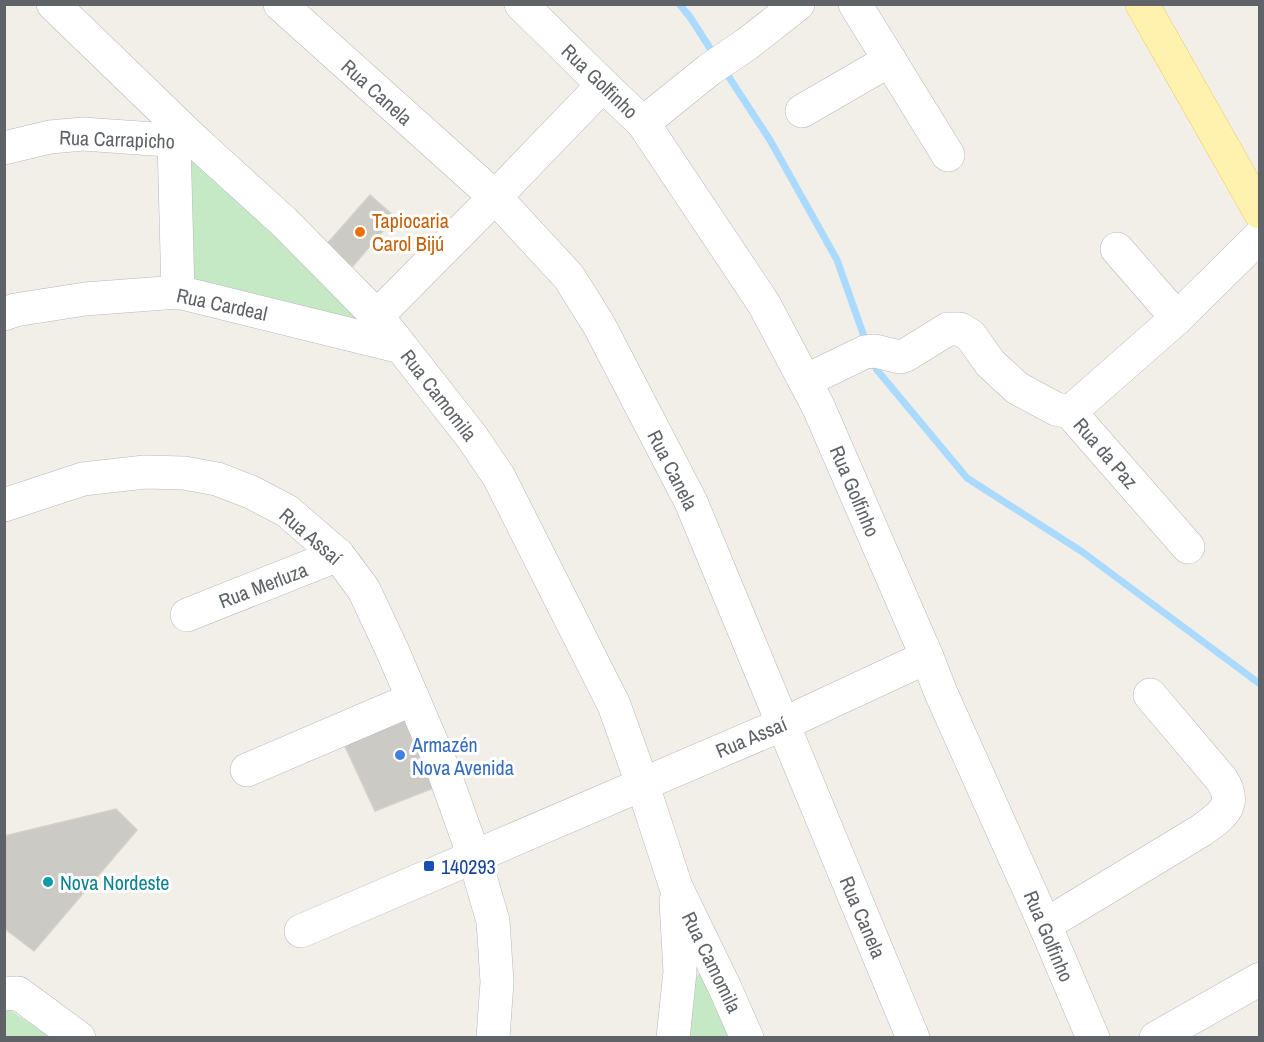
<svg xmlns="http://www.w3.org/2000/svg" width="1264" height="1042" font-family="'Archivo Narrow',sans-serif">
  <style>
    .green { fill: #c5e8c5 }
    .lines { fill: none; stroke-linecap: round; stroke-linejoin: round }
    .stream { stroke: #aadaff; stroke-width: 7 }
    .building { fill: #cccac5; stroke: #d6d1c6; stroke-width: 1.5 }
    .minor-casing { stroke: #b5b8bc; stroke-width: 34 }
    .major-casing { stroke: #f2c960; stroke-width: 34 }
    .minor { stroke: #fff; stroke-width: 33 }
    .major { stroke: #fff2af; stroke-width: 33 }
    .food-dot { fill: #e8710a; stroke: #fff; stroke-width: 2 }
    .shop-dot { fill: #3f7fe0; stroke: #fff; stroke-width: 2 }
    .transit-dot { fill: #1a4fb4; stroke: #fff; stroke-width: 2 }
    .culture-dot { fill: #0f9aa8; stroke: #fff; stroke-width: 2 }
    .labels { text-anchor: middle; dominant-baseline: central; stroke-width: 6; stroke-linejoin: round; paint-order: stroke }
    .street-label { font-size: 20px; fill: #5f6368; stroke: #fff }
    .food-label { font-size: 20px; fill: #c56008; stroke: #fff; text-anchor: start }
    .shop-label { font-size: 20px; fill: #366cbe; stroke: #fff; text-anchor: start }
    .transit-label { font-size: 20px; fill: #164399; stroke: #fff; text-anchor: start }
    .culture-label { font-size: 20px; fill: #0d838f; stroke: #fff; text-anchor: start }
  </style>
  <rect width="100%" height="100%" fill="#f1efe8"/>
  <!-- green -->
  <g class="green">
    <path d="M184,151L377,329L186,281Z"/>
    <path d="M699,973L738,1037H688L687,997Z"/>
    <path d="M5,1007L51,1037H5Z"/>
  </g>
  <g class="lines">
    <!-- stream -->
    <g class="stream">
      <path d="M679,4L690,17L715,56"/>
      <path d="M725,71L770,140L837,260L866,342"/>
      <path d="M873,361L877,370L967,478L1081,551L1260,684"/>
    </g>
  </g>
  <!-- building -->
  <g class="building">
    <path d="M370,195L395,217L353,266L325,246Z"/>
    <path d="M407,713L436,787L375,811L343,742Z"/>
    <path d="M116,809L137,830L34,951L4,928V836Z"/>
  </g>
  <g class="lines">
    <!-- minor casing -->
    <g class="minor-casing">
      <g id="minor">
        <path d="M53,4L196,142L284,222L377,316L472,437L499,477L614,705L642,783L676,887L725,988L747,1038"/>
        <path d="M280,4L495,197L569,277L599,325L691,502L913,1038"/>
        <path d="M521,4L603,85L643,123L764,304L818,406L927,657L941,693L1045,925L1093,1038"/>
        <path d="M855,4L948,155"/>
        <path d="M802,111L890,60"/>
        <path d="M643,123L710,69L747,44L798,4"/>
        <path d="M174,141L178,292"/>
        <path d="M4,148L50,137L83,134L196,142"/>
        <path d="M1117,249L1177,318"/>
        <path d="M4,314L15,310L85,299L178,292L401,347"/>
        <path d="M377,316L495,197L603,85"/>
        <path d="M805,381L865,352L875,351L900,357L906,355L948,329H960L971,336L990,363L1017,388L1056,409L1070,412"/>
        <path d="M4,505L83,479L145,472L184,473L217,479L251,492L287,511L338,555L364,590L393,652L441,764L474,856L493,921L497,982L493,1038"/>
        <path d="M1188,547L1070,412L1177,318L1260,236"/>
        <path d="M187,615L338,555"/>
        <path d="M247,770L413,699"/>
        <path d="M1045,925L1202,830C1222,815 1238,806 1222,780L1150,695"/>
        <path d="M301,931L783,724L927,657"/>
        <path d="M4,994L18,993L79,1038"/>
        <path d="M673,1038L680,972L676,901"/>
        <path d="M1156,1038L1260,979"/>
      </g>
    </g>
    <!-- major casing -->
    <g class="major-casing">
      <path id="major" d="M1142,4L1260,212"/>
    </g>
    <!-- minor -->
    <use href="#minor" class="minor"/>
    <!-- major -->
    <use href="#major" class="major"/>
  </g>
  <!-- markers -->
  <circle class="food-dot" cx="360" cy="232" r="6"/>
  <circle class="shop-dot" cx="400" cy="755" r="6"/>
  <rect class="transit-dot" x="423" y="860" width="12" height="12" rx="3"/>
  <circle class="culture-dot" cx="48" cy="882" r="6"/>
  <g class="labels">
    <!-- street labels -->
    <g class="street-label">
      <text transform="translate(600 81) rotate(44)">Rua Golfinho</text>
      <text transform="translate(377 92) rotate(42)">Rua Canela</text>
      <text transform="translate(117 139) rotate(2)">Rua Carrapicho</text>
      <text transform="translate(222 304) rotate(12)">Rua Cardeal</text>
      <text transform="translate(439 395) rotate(52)">Rua Camomila</text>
      <text transform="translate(1106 453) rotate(49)">Rua da Paz</text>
      <text transform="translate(673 470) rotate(63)">Rua Canela</text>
      <text transform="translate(855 491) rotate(67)">Rua Golfinho</text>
      <text transform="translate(311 536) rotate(41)">Rua Assaí</text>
      <text transform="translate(263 585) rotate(-21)">Rua Merluza</text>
      <text transform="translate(751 737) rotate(-23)">Rua Assaí</text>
      <text transform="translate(863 917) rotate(67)">Rua Canela</text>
      <text transform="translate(1049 936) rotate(67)">Rua Golfinho</text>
      <text transform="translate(712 962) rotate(64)">Rua Camomila</text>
    </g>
    <!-- food labels -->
    <g class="food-label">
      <text x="372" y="220">Tapiocaria<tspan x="372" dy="23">Carol Bijú</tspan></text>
    </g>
    <!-- shop labels -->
    <g class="shop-label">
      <text x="412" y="744">Armazén<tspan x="412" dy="23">Nova Avenida</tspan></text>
    </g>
    <!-- transit labels -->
    <g class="transit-label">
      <text x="441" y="866">140293</text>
    </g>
    <!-- culture labels -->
    <g class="culture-label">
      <text x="60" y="882">Nova Nordeste</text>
    </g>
  </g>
  <!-- border -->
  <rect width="1264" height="1042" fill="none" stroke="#5f6368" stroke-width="12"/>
</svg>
